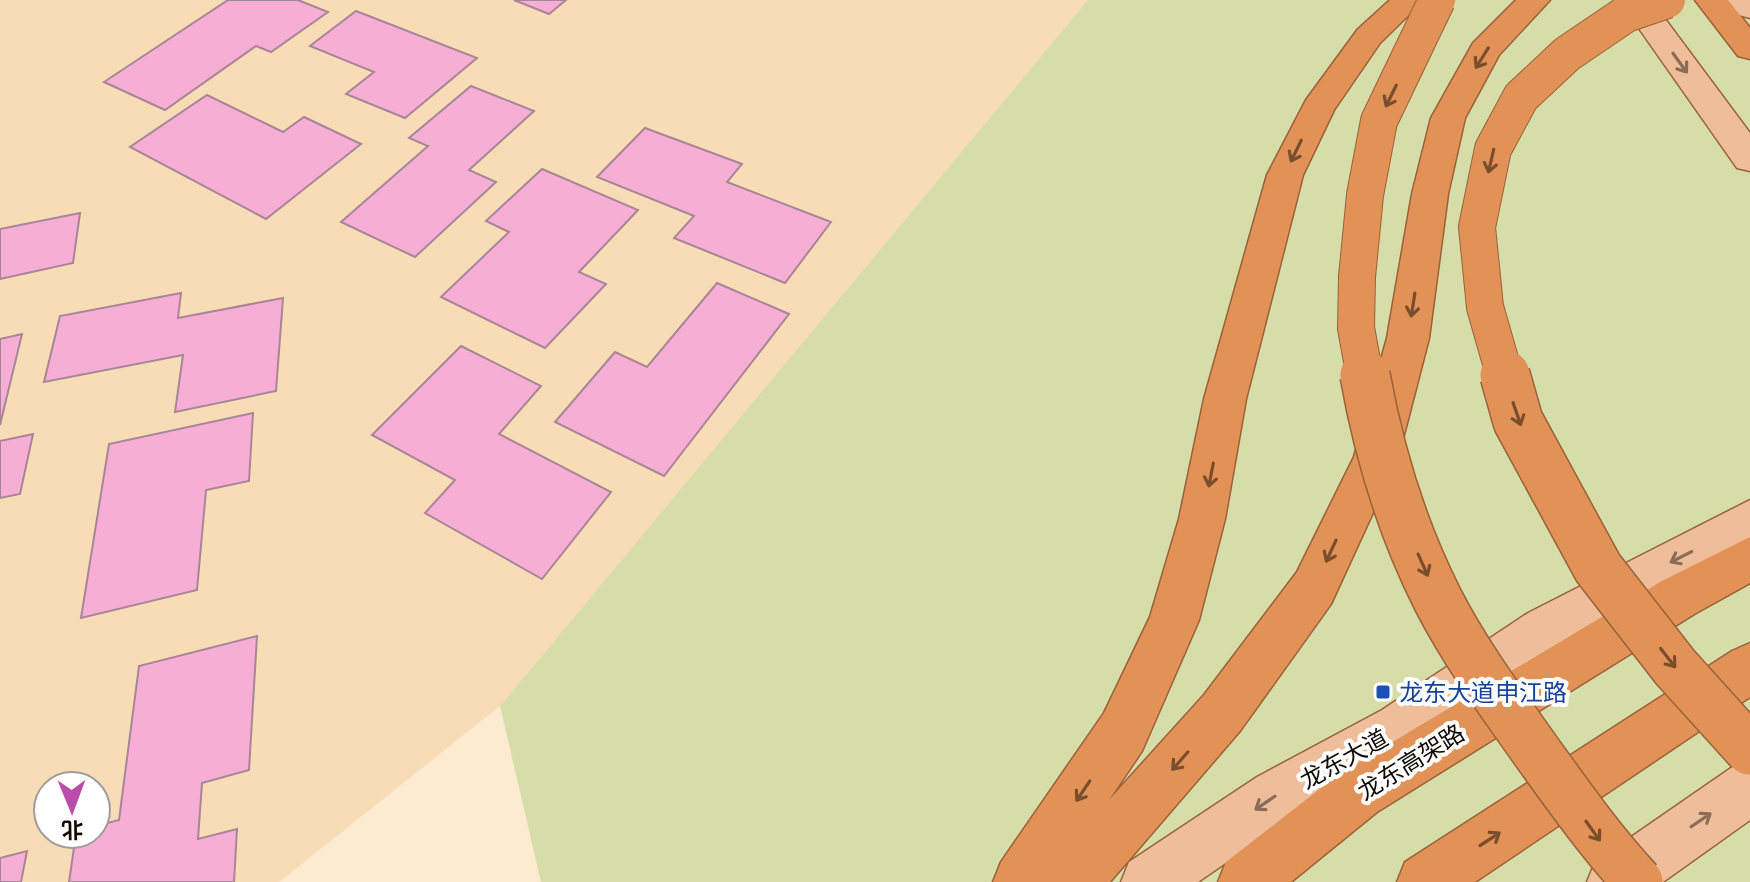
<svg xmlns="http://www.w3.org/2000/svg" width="1750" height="882" font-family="Jost,'Noto Sans SC',sans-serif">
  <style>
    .built { fill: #f7dcb6; fill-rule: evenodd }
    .green { fill: #d6dda9 }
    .building { fill: #f7aed4; stroke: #a88697; stroke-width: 2 }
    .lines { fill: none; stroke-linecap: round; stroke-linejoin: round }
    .primary-casing { stroke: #996239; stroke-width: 3 }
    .highway-casing { stroke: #996239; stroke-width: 3 }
    .primary { fill: #eebd9a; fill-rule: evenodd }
    .highway { fill: #e29157; fill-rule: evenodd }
    .highway-bridge-far1-casing { stroke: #996239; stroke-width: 38; stroke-linecap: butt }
    .highway-bridge-casing { stroke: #996239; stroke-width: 52; stroke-linecap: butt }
    .highway-bridge-far1 { stroke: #e29157; stroke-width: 36 }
    .highway-bridge { stroke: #e29157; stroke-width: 49 }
    .oneway { stroke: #7a4e2c }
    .oneway2 { stroke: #8b6c56 }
    .transit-dot { fill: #1a4fb4; stroke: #fff; stroke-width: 3 }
    .labels { text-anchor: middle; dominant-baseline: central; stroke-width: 8; stroke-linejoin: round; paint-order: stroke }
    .transit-label { font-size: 24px; fill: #164399; stroke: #fff; text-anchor: start }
    .street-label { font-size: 24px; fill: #110a02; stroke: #fff }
  </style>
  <rect width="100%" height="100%" fill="#fcead1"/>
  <!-- built -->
  <path class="built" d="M0,0H1088L500,706L279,882H0ZM48,786H96V834H48Z"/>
  <!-- green -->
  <path class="green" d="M1088,0H1750V882H541L500,706Z"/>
  <!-- building -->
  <g class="building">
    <path d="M228,0H298L328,12L271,52L256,46L165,110L104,82Z"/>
    <path d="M514,0H566L549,14Z"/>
    <path d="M356,11L477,58L405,118L346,94L374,72L310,46Z"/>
    <path d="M471,86L534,111L469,170L496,182L415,257L341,222L428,146L409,138Z"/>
    <path d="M207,95L283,132L304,117L361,144L266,219L130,147Z"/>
    <path d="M645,128L742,164L727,182L831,222L785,283L674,238L694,216L597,177Z"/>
    <path d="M542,169L638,210L579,272L606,284L545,348L441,297L509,232L486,221Z"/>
    <path d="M80,213L73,263L0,279V229Z"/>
    <path d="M717,283L789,314L664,476L555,422L615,352L647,367Z"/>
    <path d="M181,293L178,318L283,298L276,391L175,412L183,355L44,382L60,316Z"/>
    <path d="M22,334L0,425V339Z"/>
    <path d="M461,346L541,386L499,434L611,492L542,579L425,513L455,480L372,435Z"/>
    <path d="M253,413L249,481L206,490L197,590L81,618L109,444Z"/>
    <path d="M33,434L20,494L0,498V441Z"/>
    <path d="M257,636L249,770L202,783L198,839L237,829L234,882H69L76,834H96V826L119,820L139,666Z"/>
    <path d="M27,851L21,882H0V858Z"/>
  </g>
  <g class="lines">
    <!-- primary casing -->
    <g class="primary-casing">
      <g id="primary">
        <path d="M1619,0H1651L1750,133V171L1737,168Z"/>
        <path d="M1727,0H1750V18L1739,15Z"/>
        <path d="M1750,500V545L1562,647L1418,746L1295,815L1198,882H1121L1129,862L1257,777L1382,710L1528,613Z"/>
        <path d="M1750,760V820L1663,882H1587L1595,862L1731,768Z"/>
      </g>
    </g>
    <!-- highway casing -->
    <g class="highway-casing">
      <g id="highway">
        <path d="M1390,0H1424L1380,43L1334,110L1303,175L1246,399L1225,519L1199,620L1142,751L1109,800L1204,695L1297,572L1354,457L1387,338L1412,194L1431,118L1473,43L1516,0H1550L1499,55L1465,118L1448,194L1429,338L1398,458L1331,604L1240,731L1110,882H993L1001,862L1104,713L1150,617L1179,519L1204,399L1267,175L1306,100L1358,29Z"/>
        <path d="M1695,0H1728L1750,28V59L1738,56Z"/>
        <path d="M1750,537V583L1696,613L1377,812L1291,882H1218L1226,862L1339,774L1662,581Z"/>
        <path d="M1750,643V697L1475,882H1397L1405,862L1732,651Z"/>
      </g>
    </g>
    <!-- primary -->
    <use href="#primary" class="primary"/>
    <!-- highway -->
    <use href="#highway" class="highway"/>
    <!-- highway-bridge-far1 casing -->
    <g class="highway-bridge-far1-casing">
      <g id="highway-bridge-far1">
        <path d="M1365,377L1356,328L1357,277L1365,195L1379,121L1437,0"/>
        <path d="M1505,377L1485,307L1477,227L1493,149L1521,97L1567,54L1626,14L1667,0"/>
      </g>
    </g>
    <!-- highway-bridge casing -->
    <g class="highway-bridge-casing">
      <g id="highway-bridge">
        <path d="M1365,375C1379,453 1402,529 1438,600C1466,655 1505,707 1541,758C1572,801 1602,843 1638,882"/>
        <path d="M1505,375L1518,421L1598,568L1675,667L1750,750"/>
      </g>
    </g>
    <!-- highway-bridge-far1 -->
    <use href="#highway-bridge-far1" class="highway-bridge-far1"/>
    <!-- highway-bridge -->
    <use href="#highway-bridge" class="highway-bridge"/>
  </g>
  <!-- one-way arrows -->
  <defs><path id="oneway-shaft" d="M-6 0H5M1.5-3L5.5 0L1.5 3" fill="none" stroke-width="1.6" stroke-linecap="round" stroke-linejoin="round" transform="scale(2)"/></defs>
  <g class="oneway">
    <use href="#oneway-shaft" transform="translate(1482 58) rotate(122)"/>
    <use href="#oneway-shaft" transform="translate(1391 96) rotate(116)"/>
    <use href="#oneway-shaft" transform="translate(1296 151) rotate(116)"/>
    <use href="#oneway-shaft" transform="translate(1491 161) rotate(103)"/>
    <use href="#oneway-shaft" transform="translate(1413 305) rotate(99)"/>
    <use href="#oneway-shaft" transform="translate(1517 414) rotate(71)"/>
    <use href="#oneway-shaft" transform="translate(1211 475) rotate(101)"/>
    <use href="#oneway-shaft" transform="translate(1331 551) rotate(115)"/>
    <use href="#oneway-shaft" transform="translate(1423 565) rotate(66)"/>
    <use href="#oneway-shaft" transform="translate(1668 658) rotate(52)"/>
    <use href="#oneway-shaft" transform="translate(1180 761) rotate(131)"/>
    <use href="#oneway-shaft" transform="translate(1083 791) rotate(124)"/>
    <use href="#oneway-shaft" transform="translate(1593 831) rotate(54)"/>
    <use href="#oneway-shaft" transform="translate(1490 839) rotate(-33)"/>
  </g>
  <g class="oneway2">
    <use href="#oneway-shaft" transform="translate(1680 63) rotate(54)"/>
    <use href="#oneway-shaft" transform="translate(1681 557) rotate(153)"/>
    <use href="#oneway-shaft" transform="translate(1265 803) rotate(146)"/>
    <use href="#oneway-shaft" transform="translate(1701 820) rotate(-34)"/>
  </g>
  <!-- markers -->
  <rect class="transit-dot" x="1375" y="684" width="16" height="16" rx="4"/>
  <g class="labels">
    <!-- transit labels -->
    <g class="transit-label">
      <text x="1399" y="692">龙东大道申江路</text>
    </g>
    <!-- street labels -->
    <g class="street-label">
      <text transform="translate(1344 759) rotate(-29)">龙东大道</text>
      <text transform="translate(1411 762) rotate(-32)">龙东高架路</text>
    </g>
  </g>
  <!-- north arrow -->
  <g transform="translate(72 810) rotate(179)"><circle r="38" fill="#ffffff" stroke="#a09d9a" stroke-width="2"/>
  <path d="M0-6L14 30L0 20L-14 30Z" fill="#ba4cab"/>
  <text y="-12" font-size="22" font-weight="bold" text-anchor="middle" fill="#110a02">北</text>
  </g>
</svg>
